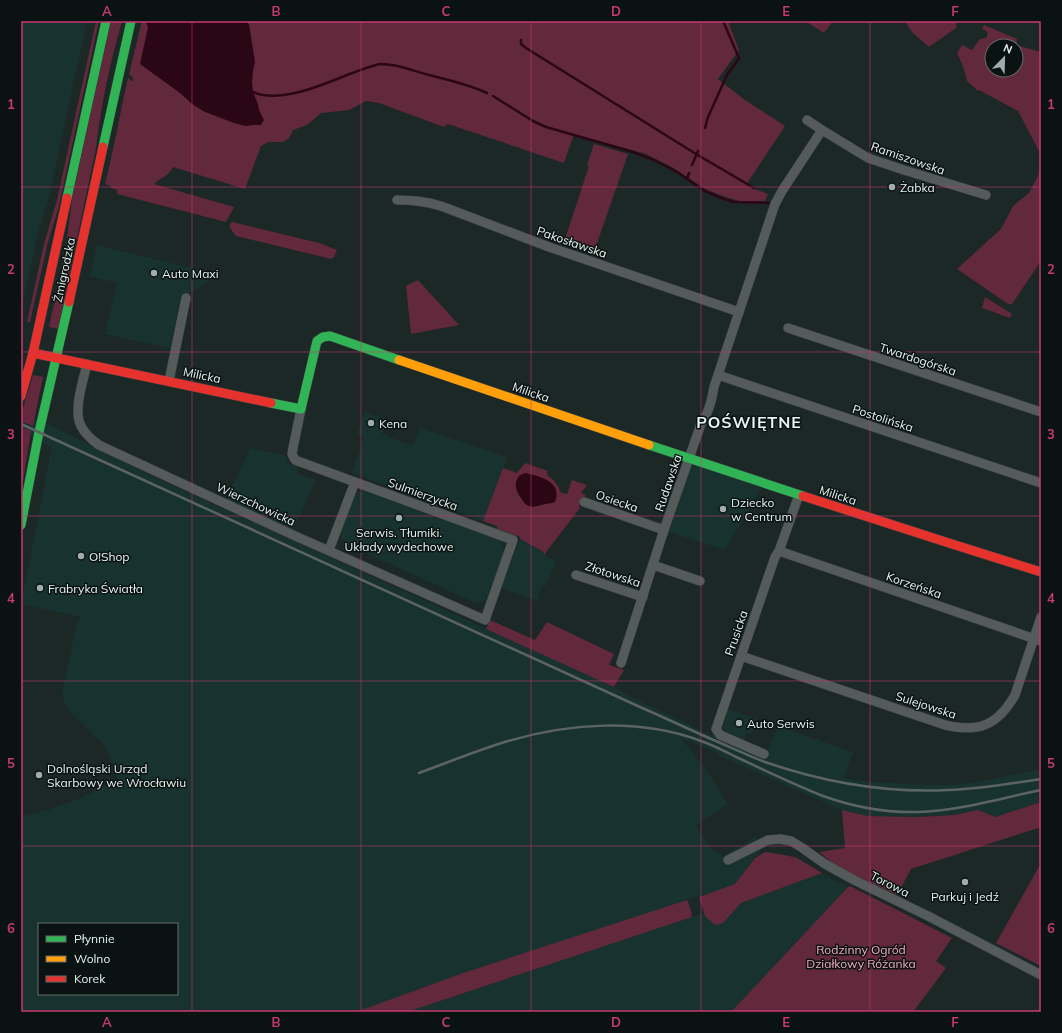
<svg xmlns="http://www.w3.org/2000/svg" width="1062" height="1033" font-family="Mulish,sans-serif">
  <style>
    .built { fill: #18332f; fill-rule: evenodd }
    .green { fill: #62283c; fill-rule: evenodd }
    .water { fill: #2b0715 }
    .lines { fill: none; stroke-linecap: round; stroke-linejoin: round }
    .stream { stroke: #2b0715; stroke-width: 2.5 }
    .street-casing { stroke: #394140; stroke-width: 10 }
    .fast-casing { stroke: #394140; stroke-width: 10 }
    .slow-casing { stroke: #394140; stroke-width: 10 }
    .jam-casing { stroke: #394140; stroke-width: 10 }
    .street { stroke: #545b5a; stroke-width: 9 }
    .fast { stroke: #30b455; stroke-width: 9 }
    .slow { stroke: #ff9f0a; stroke-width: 9 }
    .jam { stroke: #e5322d; stroke-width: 9 }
    .rail { stroke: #5b6462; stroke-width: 2.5 }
    .grid { fill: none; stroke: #c83972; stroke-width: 1; stroke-opacity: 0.55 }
    .poi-dot { fill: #a1adab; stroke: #0a1311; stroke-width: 1.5 }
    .labels { text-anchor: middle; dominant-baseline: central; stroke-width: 3; stroke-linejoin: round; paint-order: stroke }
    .street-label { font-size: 12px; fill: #e8f4f2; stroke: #0a1311 }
    .poi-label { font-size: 12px; fill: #e8f4f2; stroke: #0a1311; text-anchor: start }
    .park-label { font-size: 12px; fill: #f3acbf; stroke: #0a1311 }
    .district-label { font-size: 16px; font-weight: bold; letter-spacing: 1px; fill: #e8f4f2; stroke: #0a1311 }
    .neatline { fill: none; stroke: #c83972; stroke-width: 1.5 }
    .grid-label { font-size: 13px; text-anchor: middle; font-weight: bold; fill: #c83972 }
  </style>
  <rect width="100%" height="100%" fill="#1c2826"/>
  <!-- built -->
  <g class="built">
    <path d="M21,21H87L50,192L37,237L21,311Z"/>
    <path d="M96,245L212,273L211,279L186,296L181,295L170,348L105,334L117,283L90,276Z"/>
    <path d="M364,412L387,419L382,434L413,446L420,428L507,457L483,521L352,473L364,437L357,435Z"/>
    <path d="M21,413L56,428L145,473L614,687L639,701L709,734L767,753L778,726L853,752L844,778L871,782L928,785H952L984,781L1041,769V802L995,817L978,810L954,815L917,817L867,816L842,810L718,755V753L690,741L676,737L683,741L690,749L709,774L728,804L696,825L711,849L724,856L755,837L762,848L735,884L711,893L686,899V901L463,973L356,1012H21V817L48,810L83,797L118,780L106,747L70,712L65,704L62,692L77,622L81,617L21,604L52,447L21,432ZM39,924H177V994H39Z"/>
    <path d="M250,448L287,456V463L299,467L297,473L316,480L293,530L226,500Z"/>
    <path d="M692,464L762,487L725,550L669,532Z"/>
    <path d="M365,491L499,540L503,545L504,552L488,598L482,602L476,603L346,544L342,539L341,532L354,496L360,492Z"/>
    <path d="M520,539L542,551L545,555L556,561L546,586L542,585L537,601L501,588Z"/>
    <path d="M728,709L756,719L751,734L746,733L743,743L725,735L723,726Z"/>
    <path d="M822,873L848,887L731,1012H407L704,913L705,916L723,923L741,903Z"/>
  </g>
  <!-- green -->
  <g class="green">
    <path d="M96,21H99L59,206L48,242L30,322H27L44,244L57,200Z"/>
    <path d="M111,21H122C110,63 101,105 96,148L58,329L49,327L66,247L72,198Z"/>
    <path d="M142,21H728L739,50L718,79L745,100L785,126L746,185L752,188L768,194L765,201H740L726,197L707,190L672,167L646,154L574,134L564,163L448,124L444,127L379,103L366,101L349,110L321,113L307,125L293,130L289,138L283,142H268L261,146L245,189L173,167C167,178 162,176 154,184L234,207L226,222L117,194V190L111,188V186L105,184C114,149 120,113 128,78L133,82V78L129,74Z"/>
    <path d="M805,21H833L824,33Z"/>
    <path d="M905,21H956V28L929,47L912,32Z"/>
    <path d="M984,25L1017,39L1016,45L1041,52V155L1018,111L979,90L978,91L967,81L963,66L957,53L962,45L972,50L980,39L986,38L988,33L982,28ZM992,46H1016V70H992Z"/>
    <path d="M594,144L628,154L594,252L569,243L566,236L589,166L587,165Z"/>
    <path d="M1041,163V261L1012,304H1008L957,269L1001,229L1013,206L1029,193L1038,176Z"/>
    <path d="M232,222L319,243L337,250L334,257L331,259L236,236L230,228V224Z"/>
    <path d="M418,280L459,325L411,334L406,286Z"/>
    <path d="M985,297L1012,314L1010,318L982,308Z"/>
    <path d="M33,375L43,377L33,426L21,421V415Z"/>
    <path d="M21,427L31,431L21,494Z"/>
    <path d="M525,463L548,471L547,475C554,480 558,485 561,493L567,494L572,480L587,485L581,493L586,495L579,505L580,508L546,552L545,555L542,551L520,539V537L498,529L497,526L483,521L503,468L517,473Z"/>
    <path d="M490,620L535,640L547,622L614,654L609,665L624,670L614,687L486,629Z"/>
    <path d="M1041,802V827L911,869L897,895L839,868L819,852L845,848L842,810L867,816L917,817L954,815L978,810L995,817Z"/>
    <path d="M765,852L785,855L797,858L822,873L741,903L723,923L715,925L705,916L699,897L735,884L755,858Z"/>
    <path d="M1041,863V966L996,943Z"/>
    <path d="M850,886L952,938L936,961L946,968L913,1012H731L848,887Z"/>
    <path d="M687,900L691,910L692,917L407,1012H356L463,973Z"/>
  </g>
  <!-- water -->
  <g class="water">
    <path d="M145,21H245L249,24L255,62L253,71L252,83L253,92L258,104L259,110L264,120L261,125H253L246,126L234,123L205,112L192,104L180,93L140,64L148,27Z"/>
    <path d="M526,473C540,477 563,481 555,502C551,503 549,504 545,504C534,507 528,510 521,498C518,494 515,488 516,483C516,480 518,478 520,475Z"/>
  </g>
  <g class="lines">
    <!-- stream -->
    <g class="stream">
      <path d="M521,40V44L526,48L696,154L754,188"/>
      <path d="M253,92C281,105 328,82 355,72C364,69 373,65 381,64C398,64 414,71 429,75C449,80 468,84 487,93"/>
      <path d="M493,96L533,121L546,127L633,152L654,160L677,172L703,190L721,198L734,202L769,203"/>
      <path d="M705,128L708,117L727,75L739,58L723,21"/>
      <path d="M692,165L698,151"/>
      <path d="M687,179L689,173"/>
    </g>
    <!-- street casing -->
    <g class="street-casing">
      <g id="street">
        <path d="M807,120L822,130L868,158L904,170L986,195"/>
        <path d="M397,200C413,200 425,201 441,206L549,247L739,312"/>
        <path d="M788,328L1041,412"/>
        <path d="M87,364C83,381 73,411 81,426C85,434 92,440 99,445L293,535L485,620L513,540L295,460L292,454L293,448L301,409"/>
        <path d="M718,375L1041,483"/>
        <path d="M169,381L186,298"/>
        <path d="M584,502L664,530"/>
        <path d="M329,550L355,482"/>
        <path d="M779,551L1041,641"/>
        <path d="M653,565L700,581"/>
        <path d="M576,575L643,597"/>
        <path d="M741,656L945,725C979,733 998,725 1015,695L1041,617"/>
        <path d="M621,663L664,530L701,424C709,413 712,400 714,387L775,204L782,191L822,130"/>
        <path d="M764,754L720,735L716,729L775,557L779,551L799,495"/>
        <path d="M728,860L768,840L780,839L791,841L801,847L825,864L856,881L928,916L1041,975"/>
      </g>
    </g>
    <!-- fast casing -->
    <g class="fast-casing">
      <g id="fast">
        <path d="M103,147L131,21"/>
        <path d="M67,198L106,21"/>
        <path d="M271,403L301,409L317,341L323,337L330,336L399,360"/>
        <path d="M649,445L803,496"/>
        <path d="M21,525L39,432L69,302"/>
      </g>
    </g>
    <!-- slow casing -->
    <g class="slow-casing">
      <path id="slow" d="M399,360L649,445"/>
    </g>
    <!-- jam casing -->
    <g class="jam-casing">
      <g id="jam">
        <path d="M69,302L103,147"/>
        <path d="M33,353L271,403"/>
        <path d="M21,396L33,353L67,198"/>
        <path d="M803,496L952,544L1041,572"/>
      </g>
    </g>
    <!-- street -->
    <use href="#street" class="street"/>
    <!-- fast -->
    <use href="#fast" class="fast"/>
    <!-- slow -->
    <use href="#slow" class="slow"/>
    <!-- jam -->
    <use href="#jam" class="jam"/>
    <!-- rail -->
    <g class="rail">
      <path d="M21,424L640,707C663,717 686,728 709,738C728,746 746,755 765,762C823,782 886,793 948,790C979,789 1010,784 1041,779"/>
      <path d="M419,773C449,762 478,750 508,741C570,723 640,718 701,741C713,745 724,751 734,756C764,770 793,784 823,796C854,807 886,813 918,812C959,811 1001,798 1041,790"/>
    </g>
  </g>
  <!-- grid -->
  <path class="grid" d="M192,21V1012M361,21V1012M531,21V1012M701,21V1012M870,21V1012M21,187H1041M21,352H1041M21,516H1041M21,681H1041M21,846H1041"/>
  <!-- markers -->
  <g class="poi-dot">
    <circle cx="892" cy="187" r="4"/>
    <circle cx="154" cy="273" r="4"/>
    <circle cx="371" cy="423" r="4"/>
    <circle cx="723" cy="509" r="4"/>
    <circle cx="399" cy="518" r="4"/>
    <circle cx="81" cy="556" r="4"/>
    <circle cx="40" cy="588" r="4"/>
    <circle cx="739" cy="723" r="4"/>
    <circle cx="39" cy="775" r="4"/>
    <circle cx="965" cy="882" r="4"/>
  </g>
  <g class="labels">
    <!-- street labels -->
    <g class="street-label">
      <text transform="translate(908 158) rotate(19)">Ramiszowska</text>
      <text transform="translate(572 242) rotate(19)">Pakosławska</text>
      <text transform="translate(64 270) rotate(-78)">Żmigrodzka</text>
      <text transform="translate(918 359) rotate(18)">Twardogórska</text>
      <text transform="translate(202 375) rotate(12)">Milicka</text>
      <text transform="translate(531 392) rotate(19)">Milicka</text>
      <text transform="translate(883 418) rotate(18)">Postolińska</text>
      <text transform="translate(668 483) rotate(-71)">Rudawska</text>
      <text transform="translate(423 494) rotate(20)">Sulmierzycka</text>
      <text transform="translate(838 495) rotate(18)">Milicka</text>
      <text transform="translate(617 501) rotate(19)">Osiecka</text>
      <text transform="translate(256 504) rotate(25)">Wierzchowicka</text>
      <text transform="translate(613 574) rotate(18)">Złotowska</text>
      <text transform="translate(914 585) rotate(19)">Korzeńska</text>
      <text transform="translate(736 633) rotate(-71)">Prusicka</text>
      <text transform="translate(926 705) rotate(18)">Sulejowska</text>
      <text transform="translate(890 884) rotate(27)">Torowa</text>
    </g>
    <!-- poi labels -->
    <g class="poi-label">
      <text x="900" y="187">Żabka</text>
      <text x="162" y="273">Auto Maxi</text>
      <text x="379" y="423">Kena</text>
      <text x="731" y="502">Dziecko<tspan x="731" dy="14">w Centrum</tspan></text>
      <text x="399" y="532" text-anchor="middle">Serwis. Tłumiki.<tspan x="399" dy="14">Układy wydechowe</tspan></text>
      <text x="89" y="556">O!Shop</text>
      <text x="48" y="588">Frabryka Światła</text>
      <text x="747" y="723">Auto Serwis</text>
      <text x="47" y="768">Dolnośląski Urząd<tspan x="47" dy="14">Skarbowy we Wrocławiu</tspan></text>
      <text x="965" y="896" text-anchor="middle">Parkuj i Jedź</text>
    </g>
    <!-- park labels -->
    <g class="park-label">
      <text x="861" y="949">Rodzinny Ogród<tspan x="861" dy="14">Działkowy Różanka</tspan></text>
    </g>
    <!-- district labels -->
    <g class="district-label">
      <text x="749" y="422">POŚWIĘTNE</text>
    </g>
  </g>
  <!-- border -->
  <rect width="1062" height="1033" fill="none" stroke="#0a1311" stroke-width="44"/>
  <!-- legend -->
  <rect x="38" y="923" width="140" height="72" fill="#0a1311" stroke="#636d6b"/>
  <rect x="46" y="936" width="20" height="6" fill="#30b455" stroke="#636d6b"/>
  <text x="74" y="943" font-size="12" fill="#e8f4f2">Płynnie</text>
  <rect x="46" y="956" width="20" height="6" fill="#ff9f0a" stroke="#636d6b"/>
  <text x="74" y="963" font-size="12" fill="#e8f4f2">Wolno</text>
  <rect x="46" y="976" width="20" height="6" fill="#e5322d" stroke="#636d6b"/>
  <text x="74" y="983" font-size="12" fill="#e8f4f2">Korek</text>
  <!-- north arrow -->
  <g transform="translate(1004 58) rotate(23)"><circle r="19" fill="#0a1311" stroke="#636d6b"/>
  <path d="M0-3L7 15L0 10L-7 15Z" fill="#a1adab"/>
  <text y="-6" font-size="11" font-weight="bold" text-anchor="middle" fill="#e8f4f2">N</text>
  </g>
  <rect x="22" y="22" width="1018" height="989" class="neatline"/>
  <g class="grid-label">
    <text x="107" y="16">A</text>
    <text x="276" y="16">B</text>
    <text x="446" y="16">C</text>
    <text x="616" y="16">D</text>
    <text x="786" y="16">E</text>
    <text x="955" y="16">F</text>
    <text x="11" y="109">1</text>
    <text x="1051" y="109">1</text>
    <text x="11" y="274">2</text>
    <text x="1051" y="274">2</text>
    <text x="11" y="439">3</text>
    <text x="1051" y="439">3</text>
    <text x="11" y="603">4</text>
    <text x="1051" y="603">4</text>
    <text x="11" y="768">5</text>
    <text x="1051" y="768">5</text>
    <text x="11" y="933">6</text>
    <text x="1051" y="933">6</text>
    <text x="107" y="1027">A</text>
    <text x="276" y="1027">B</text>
    <text x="446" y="1027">C</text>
    <text x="616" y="1027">D</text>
    <text x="786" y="1027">E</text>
    <text x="955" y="1027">F</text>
  </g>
</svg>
